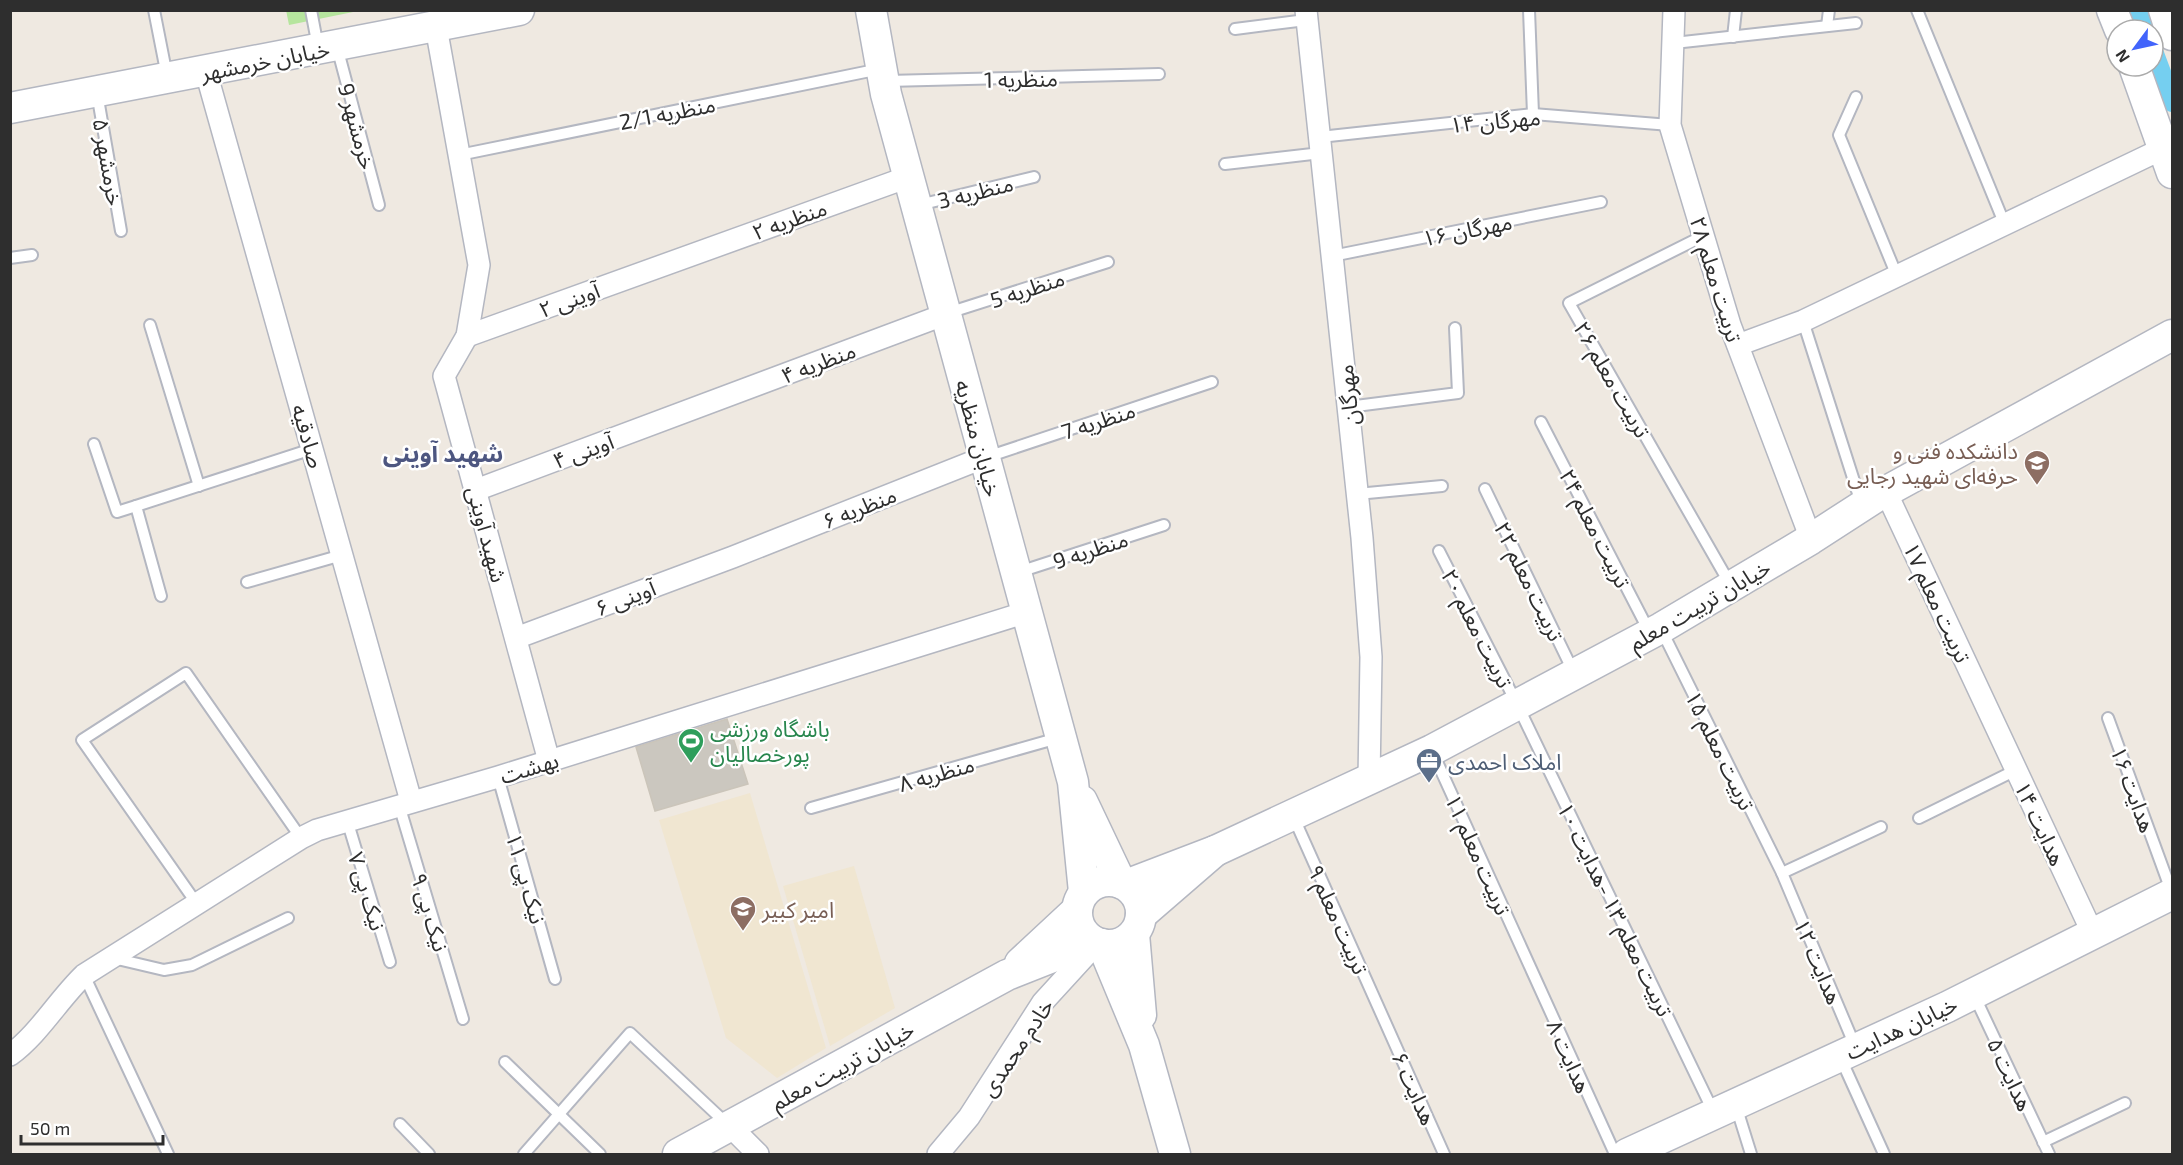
<svg xmlns="http://www.w3.org/2000/svg" width="2183" height="1165" font-family="'Exo 2','Noto Sans Arabic',sans-serif">
  <style>
    .education { fill: #f0e6d1 }
    .green { fill: #b6e59e }
    .lines { fill: none; stroke-linecap: round; stroke-linejoin: round }
    .canal { stroke: #75cff0; stroke-width: 20 }
    .building { fill: #cbc7bf; stroke: #cbc5ba; stroke-width: 1.5 }
    .lane-casing { stroke: #b4b7c1; stroke-width: 14 }
    .street-casing { stroke: #b4b7c1; stroke-width: 24 }
    .secondary-casing { stroke: #b4b7c1; stroke-width: 33 }
    .lane { stroke: #fff; stroke-width: 10 }
    .street { stroke: #fff; stroke-width: 21 }
    .secondary { stroke: #fff; stroke-width: 30 }
    .labels { text-anchor: middle; dominant-baseline: central; stroke-width: 5; stroke-linejoin: round; paint-order: stroke }
    .street-label { font-size: 22px; fill: #2e2e2e; stroke: #fff }
    .education-label { font-size: 22px; fill: #785e54; stroke: #fff; text-anchor: end }
    .leisure-label { font-size: 22px; fill: #27864d; stroke: #fff; text-anchor: start }
    .service-label { font-size: 22px; fill: #4e5e75; stroke: #fff; text-anchor: start }
    .neighbourhood-label { font-size: 24px; font-weight: bold; fill: #4d5680; stroke: #fff }
  </style>
  <rect width="100%" height="100%" fill="#efe9e1"/>
  <!-- education -->
  <g class="education">
    <path d="M750,793L826,1048L777,1078L726,1038L659,820Z"/>
    <path d="M854,866L895,1008L830,1046L783,886Z"/>
  </g>
  <!-- green -->
  <path class="green" d="M286,10L358,11L289,25Z"/>
  <g class="lines">
    <!-- canal -->
    <g class="canal">
      <path d="M2138,10L2145,30"/>
      <path d="M2153,51L2172,102"/>
    </g>
  </g>
  <!-- building -->
  <path class="building" d="M727,719L748,784L655,811L636,747Z"/>
  <g class="lines">
    <!-- lane casing -->
    <g class="lane-casing">
      <g id="lane">
        <path d="M154,10L167,76"/>
        <path d="M311,10L318,47"/>
        <path d="M1529,10L1533,114"/>
        <path d="M1917,10L2005,225"/>
        <path d="M1827,26L1829,10"/>
        <path d="M1235,29L1306,20"/>
        <path d="M1733,37L1736,10"/>
        <path d="M1674,43L1856,23"/>
        <path d="M337,47L379,205"/>
        <path d="M887,81L1159,74"/>
        <path d="M97,93L121,231"/>
        <path d="M1856,97L1839,135L1897,276"/>
        <path d="M1320,137L1533,114L1670,125"/>
        <path d="M459,155L875,70"/>
        <path d="M1225,164L1321,153"/>
        <path d="M919,205L1034,177"/>
        <path d="M1703,236L1569,303L1730,584"/>
        <path d="M1332,256L1601,202"/>
        <path d="M10,258L32,255"/>
        <path d="M948,313L1108,262"/>
        <path d="M1803,321L1861,503"/>
        <path d="M150,325L199,486"/>
        <path d="M1348,407L1458,393L1455,328"/>
        <path d="M1541,422L1650,633"/>
        <path d="M94,444L117,512L136,506"/>
        <path d="M987,457L1212,382"/>
        <path d="M1485,489L1574,673"/>
        <path d="M1357,494L1442,486"/>
        <path d="M1439,551L1517,704L1713,1111"/>
        <path d="M1019,572L1164,525"/>
        <path d="M247,582L342,555"/>
        <path d="M161,596L136,506L312,449"/>
        <path d="M1662,631L1782,873L1855,1046"/>
        <path d="M2108,718L2172,893"/>
        <path d="M1433,753L1615,1154"/>
        <path d="M498,777L555,979"/>
        <path d="M399,805L463,1019"/>
        <path d="M811,808L1058,738"/>
        <path d="M1293,816L1444,1154"/>
        <path d="M1919,818L2016,770"/>
        <path d="M347,820L390,962"/>
        <path d="M1782,873L1881,827"/>
        <path d="M197,904L82,740L186,673L301,838"/>
        <path d="M113,958L164,970L192,965L288,918"/>
        <path d="M84,975L168,1154"/>
        <path d="M1974,995L2049,1154"/>
        <path d="M1841,1059L1884,1154"/>
        <path d="M505,1062L600,1154"/>
        <path d="M1736,1106L1751,1154"/>
        <path d="M400,1124L429,1154"/>
        <path d="M2043,1142L2125,1103"/>
        <path d="M524,1154L630,1033L727,1124"/>
      </g>
    </g>
    <!-- street casing -->
    <g class="street-casing">
      <g id="street">
        <path d="M1306,10L1362,538L1371,657L1369,780"/>
        <path d="M1674,10L1670,125L1730,325L1811,539"/>
        <path d="M436,27L479,265L467,336L444,376L549,761"/>
        <path d="M206,72L411,801"/>
        <path d="M467,336L908,177"/>
        <path d="M1738,345L1803,321L2164,148"/>
        <path d="M476,490L946,314"/>
        <path d="M1886,492L2093,934"/>
        <path d="M516,638L733,557L985,457"/>
        <path d="M10,1055C39,1034 58,1000 84,975L301,838L317,830L498,777L1027,612"/>
        <path d="M730,1126L758,1154"/>
        <path d="M938,1154L969,1117L1043,1002L1097,943"/>
      </g>
    </g>
    <!-- secondary casing -->
    <g class="secondary-casing">
      <g id="secondary">
        <path d="M871,10L886,94L1073,782L1084,892"/>
        <path d="M2112,10L2120,30"/>
        <path d="M2164,10L2172,35"/>
        <path d="M2134,66L2172,173"/>
        <path d="M10,108L519,10"/>
        <path d="M1082,801L1121,883"/>
        <path d="M1215,851L1432,750L1661,628L1811,539L1876,497L2172,335"/>
        <circle cx="1109" cy="913" r="32"/>
        <path d="M1126,885L1215,851L1141,915"/>
        <path d="M1134,934L1141,1015"/>
        <path d="M1102,944L1144,1045L1175,1154"/>
        <path d="M1020,963L1077,910"/>
        <path d="M678,1154L1007,975L1093,941"/>
        <path d="M1627,1154L1947,1007L2172,894"/>
      </g>
    </g>
    <!-- lane -->
    <use href="#lane" class="lane"/>
    <!-- street -->
    <use href="#street" class="street"/>
    <!-- secondary -->
    <use href="#secondary" class="secondary"/>
  </g>
  <!-- icons -->
  <defs>
    <g id="university-pin" transform="scale(1.35)"><path d="M0 17L-7.5 6A9.5 9.5 0 1 1 7.5 6Z" fill="#8d6e63" stroke="#fff"/><path d="M0-5L7-2L0 1L-7-2ZM-4 1L0 2.5L4 1V4Q0 6-4 4Z" fill="#fff"/></g>
    <g id="stadium-pin" transform="scale(1.35)"><path d="M0 17L-7.5 6A9.5 9.5 0 1 1 7.5 6Z" fill="#2e9e5b" stroke="#fff"/><path d="M0-5a6.5 5 0 1 0 0 10a6.5 5 0 1 0 0-10ZM-3.5-1.8h7v3.6h-7Z" fill="#fff"/></g>
    <g id="office-pin" transform="scale(1.35)"><path d="M0 17L-7.5 6A9.5 9.5 0 1 1 7.5 6Z" fill="#5c6f8a" stroke="#fff"/><path d="M-6-3h4V-5.5h4V-3h4V5H-6ZM-1-4.5V-3h2v-1.5ZM-6 0V1H6V0Z" fill="#fff"/></g>
    <g id="school-pin" transform="scale(1.35)"><path d="M0 17L-7.5 6A9.5 9.5 0 1 1 7.5 6Z" fill="#8d6e63" stroke="#fff"/><path d="M0-5L7-2L0 1L-7-2ZM-4 1L0 2.5L4 1V4Q0 6-4 4Z" fill="#fff"/></g>
  </defs>
  <g fill-rule="evenodd">
    <use href="#university-pin" x="2037" y="463"/>
    <use href="#stadium-pin" x="691" y="741"/>
    <use href="#office-pin" x="1429" y="761"/>
    <use href="#school-pin" x="743" y="909"/>
  </g>
  <g class="labels">
    <!-- street labels -->
    <g class="street-label">
      <text transform="translate(265 60) rotate(-11)">خیابان خرمشهر</text>
      <text transform="translate(1021 78) rotate(-1)">منظریه 1</text>
      <text transform="translate(667 112) rotate(-11)">منظریه 2/1</text>
      <text transform="translate(1495 120) rotate(-5)">مهرگان ۱۴</text>
      <text transform="translate(358 126) rotate(75)">خرمشهر 9</text>
      <text transform="translate(109 162) rotate(80)">خرمشهر ۵</text>
      <text transform="translate(975 191) rotate(-14)">منظریه 3</text>
      <text transform="translate(789 219) rotate(-20)">منظریه ۲</text>
      <text transform="translate(1467 229) rotate(-11)">مهرگان ۱۶</text>
      <text transform="translate(1717 279) rotate(73)">تربیت معلم ۲۸</text>
      <text transform="translate(1027 288) rotate(-18)">منظریه 5</text>
      <text transform="translate(569 299) rotate(-20)">آوینی ۲</text>
      <text transform="translate(818 362) rotate(-21)">منظریه ۴</text>
      <text transform="translate(1613 379) rotate(60)">تربیت معلم ۲۶</text>
      <text transform="translate(1347 395) rotate(-96)">مهرگان</text>
      <text transform="translate(1098 420) rotate(-18)">منظریه 7</text>
      <text transform="translate(309 436) rotate(74)">صادقیه</text>
      <text transform="translate(979 438) rotate(75)">خیابان منظریه</text>
      <text transform="translate(583 450) rotate(-20)">آوینی ۴</text>
      <text transform="translate(859 507) rotate(-22)">منظریه ۶</text>
      <text transform="translate(1596 528) rotate(63)">تربیت معلم ۲۴</text>
      <text transform="translate(488 534) rotate(75)">شهید آوینی</text>
      <text transform="translate(1090 549) rotate(-18)">منظریه 9</text>
      <text transform="translate(1530 581) rotate(64)">تربیت معلم ۲۲</text>
      <text transform="translate(625 597) rotate(-21)">آوینی ۶</text>
      <text transform="translate(1938 602) rotate(65)">تربیت معلم ۱۷</text>
      <text transform="translate(1699 604) rotate(-30)">خیابان تربیت معلم</text>
      <text transform="translate(1478 628) rotate(63)">تربیت معلم ۲۰</text>
      <text transform="translate(1721 750) rotate(64)">تربیت معلم ۱۵</text>
      <text transform="translate(529 767) rotate(-17)">بهشت</text>
      <text transform="translate(936 773) rotate(-16)">منظریه ۸</text>
      <text transform="translate(2134 789) rotate(70)">هدایت ۱۶</text>
      <text transform="translate(2041 823) rotate(65)">هدایت ۱۴</text>
      <text transform="translate(1479 854) rotate(66)">تربیت معلم ۱۱</text>
      <text transform="translate(527 878) rotate(74)">نیک پی ۱۱</text>
      <text transform="translate(368 891) rotate(73)">نیک پی ۷</text>
      <text transform="translate(1616 909) rotate(64)">تربیت معلم ۱۳ -هدایت ۱۰</text>
      <text transform="translate(431 912) rotate(73)">نیک پی ۹</text>
      <text transform="translate(1339 919) rotate(66)">تربیت معلم ۹</text>
      <text transform="translate(1819 961) rotate(67)">هدایت ۱۲</text>
      <text transform="translate(1901 1027) rotate(-25)">خیابان هدایت</text>
      <text transform="translate(1016 1047) rotate(-56)">خادم محمدی</text>
      <text transform="translate(1570 1056) rotate(66)">هدایت ۸</text>
      <text transform="translate(842 1065) rotate(-29)">خیابان تربیت معلم</text>
      <text transform="translate(2011 1074) rotate(65)">هدایت ۵</text>
      <text transform="translate(1415 1088) rotate(66)">هدایت ۶</text>
    </g>
    <!-- education labels -->
    <g class="education-label">
      <text x="2018" y="450">دانشکده فنی و<tspan x="2018" dy="25">حرفه‌ای شهید رجایی</tspan></text>
      <text x="762" y="909" text-anchor="start">امیر کبیر</text>
    </g>
    <!-- leisure labels -->
    <g class="leisure-label">
      <text x="710" y="728">باشگاه ورزشی<tspan x="710" dy="25">پورخصالیان</tspan></text>
    </g>
    <!-- service labels -->
    <g class="service-label">
      <text x="1448" y="761">املاک احمدی</text>
    </g>
    <!-- neighbourhood labels -->
    <g class="neighbourhood-label">
      <text x="443" y="452">شهید آوینی</text>
    </g>
  </g>
  <!-- border -->
  <rect width="2183" height="1165" fill="none" stroke="#2e2e2e" stroke-width="24"/>
  <!-- north arrow -->
  <g transform="translate(2135 48) rotate(237)"><circle r="28" fill="#ffffff" stroke="#ababab" stroke-width="1.5"/>
  <path d="M0-4.5L10 22L0 15L-10 22Z" fill="#4264fb"/>
  <text y="-9" font-size="16" font-weight="bold" text-anchor="middle" fill="#2e2e2e">N</text>
  </g>
  <!-- scale -->
  <path d="M21 1135v9h142v-9" fill="none" stroke="#2e2e2e" stroke-width="3"/>
  <text x="30" y="1135" font-size="18" fill="#2e2e2e" stroke="#ffffff" stroke-width="4.5" paint-order="stroke">50 m</text>
</svg>
